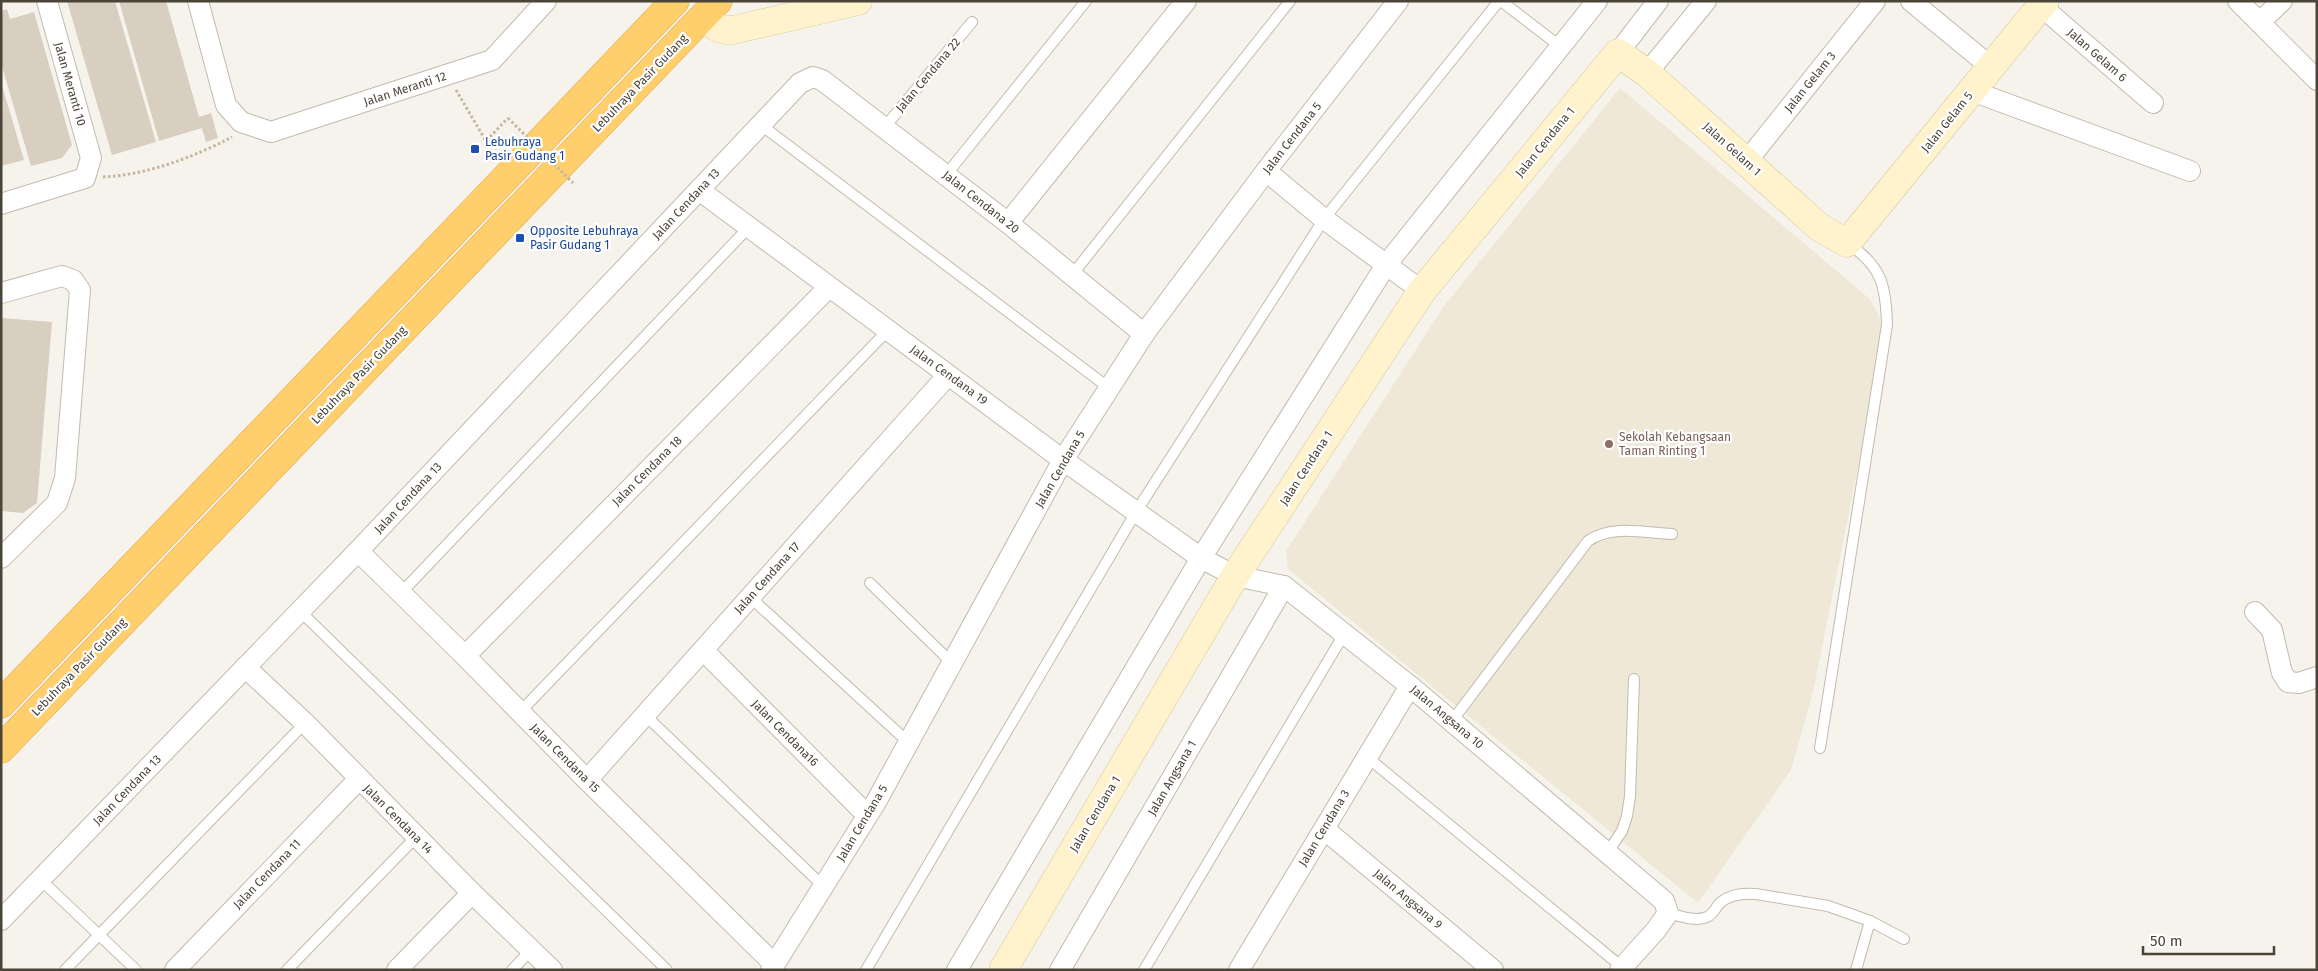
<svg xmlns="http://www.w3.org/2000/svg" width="2318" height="971" font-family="'Fira Sans',sans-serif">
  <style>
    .education { fill: #efe8d6 }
    .building { fill: #d8cfc1 }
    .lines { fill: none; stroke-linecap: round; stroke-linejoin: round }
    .lane-casing { stroke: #c2bbae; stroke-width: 12 }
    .street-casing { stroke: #c2bbae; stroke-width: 22 }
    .secondary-casing { stroke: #d6c79b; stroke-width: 29 }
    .highway-casing { stroke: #e0a43c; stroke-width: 29 }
    .path { stroke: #c4b79f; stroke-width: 3; stroke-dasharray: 2.5 2.5; stroke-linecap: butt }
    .lane { stroke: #fff; stroke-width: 10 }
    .street { stroke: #fff; stroke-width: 20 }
    .secondary { stroke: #fff3cd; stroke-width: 28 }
    .highway { stroke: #ffcf6e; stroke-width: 28 }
    .path-bridge { stroke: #c4b79f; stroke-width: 3; stroke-dasharray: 2.5 2.5; stroke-linecap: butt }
    .transit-dot { fill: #1a4fb4; stroke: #fff; stroke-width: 2 }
    .education-dot { fill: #8d6e63; stroke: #fff; stroke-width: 2 }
    .labels { text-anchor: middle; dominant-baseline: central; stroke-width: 4.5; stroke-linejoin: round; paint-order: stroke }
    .street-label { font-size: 12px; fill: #4b4439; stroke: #fff }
    .transit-label { font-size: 12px; fill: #164399; stroke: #fff; text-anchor: start }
    .education-label { font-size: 12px; fill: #785e54; stroke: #fff; text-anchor: start }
  </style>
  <rect width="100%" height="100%" fill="#f6f3ec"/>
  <!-- education -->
  <path class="education" d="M1620,88L1870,299L1879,316L1884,337L1813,692L1791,770L1698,903L1288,569L1286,551L1444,306Z"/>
  <!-- building -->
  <g class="building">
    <path d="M67,1H115L156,142L112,155Z"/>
    <path d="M119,1H166L199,117L211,113L218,138L206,142L202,128L159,141Z"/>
    <path d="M7,9L10,19L34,12L72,145L62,158L31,166L1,63V11Z"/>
    <path d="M1,82L24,160L1,166Z"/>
    <path d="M2,318L52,322L37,503L23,513L1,511Z"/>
  </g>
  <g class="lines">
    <!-- lane casing -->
    <g class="lane-casing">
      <g id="lane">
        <path d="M1501,1L1561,47"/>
        <path d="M761,125L1109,388"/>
        <path d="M884,128L972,22"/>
        <path d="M946,175L1086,1"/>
        <path d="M1072,275L1290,1"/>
        <path d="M870,583L952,663"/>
        <path d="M401,593L749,227"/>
        <path d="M750,597L908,742"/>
        <path d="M300,611L667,970"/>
        <path d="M520,712L888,330"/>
        <path d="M645,715L823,886"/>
        <path d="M1452,721L1588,541C1612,524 1645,533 1672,534"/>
        <path d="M1820,748L1887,325C1886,286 1882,267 1849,244"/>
        <path d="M1367,757L1622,967"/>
        <path d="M1607,853L1622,831L1627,816L1630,796L1634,679"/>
        <path d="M40,879L136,970"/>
        <path d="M1668,913C1680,916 1695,922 1707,917C1714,914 1716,906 1721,902C1731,894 1744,893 1756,894L1828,906L1870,921L1904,939"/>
        <path d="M65,970L305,723"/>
        <path d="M287,970L416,837"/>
        <path d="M512,970L531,950"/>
        <path d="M866,970L1136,512L1324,219L1499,1"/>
        <path d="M1144,970L1344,634"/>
        <path d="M1856,970L1870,921"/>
      </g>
    </g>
    <!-- street casing -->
    <g class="street-casing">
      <g id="street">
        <path d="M198,1L226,105L241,122L271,132L492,60L546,1"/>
        <path d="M1911,1L1991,67"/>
        <path d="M2238,1L2317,80"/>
        <path d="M2041,6L2153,103"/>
        <path d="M2260,22L2282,1"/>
        <path d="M1618,53L1658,1"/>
        <path d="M1647,73L1706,1"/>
        <path d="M1972,91L2190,171"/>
        <path d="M1746,162L1875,1"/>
        <path d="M1266,171L1324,219L1422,291"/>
        <path d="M699,190L1063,460L1201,558L1235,576L1284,586L1410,686L1664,901L1668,913L1656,930L1620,970"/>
        <path d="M1,204L85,178L91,158L47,1"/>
        <path d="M1008,223L1186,1"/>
        <path d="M1,293L62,276L73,280L80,290L65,478L57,503L1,558"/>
        <path d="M358,551L465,656L587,780L774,964"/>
        <path d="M2255,612L2272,630L2282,673L2288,682L2299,683L2317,677"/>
        <path d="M703,650L867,815"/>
        <path d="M465,656L829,287"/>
        <path d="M245,667L305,723L472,893L552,970"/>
        <path d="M587,780L948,375"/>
        <path d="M1324,829L1493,970"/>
        <path d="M1,920L358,551L800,83L813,77L822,80L1008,223L1144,334"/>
        <path d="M175,970L359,779"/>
        <path d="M397,970L472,893"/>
        <path d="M771,970L876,802L1063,460L1144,334L1266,171L1398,1"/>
        <path d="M957,970L1201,558L1386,265L1597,1"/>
        <path d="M1060,970L1284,586"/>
        <path d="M1239,970L1410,686"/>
      </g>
    </g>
    <!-- secondary casing -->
    <g class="secondary-casing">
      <g id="secondary">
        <path d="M704,16C713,26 719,31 733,30L858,1"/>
        <path d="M1003,970L1235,576L1422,291L1618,53L1647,73L1819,227L1847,243L2045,1"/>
      </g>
    </g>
    <!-- highway casing -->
    <g class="highway-casing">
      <g id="highway">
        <path d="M1,704L675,1"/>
        <path d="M1,749L718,1"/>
      </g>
    </g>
    <!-- path -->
    <g class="path">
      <path d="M456,90L486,141L508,118"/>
      <path d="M103,177C147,175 194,157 232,137"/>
    </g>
    <!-- lane -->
    <use href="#lane" class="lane"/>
    <!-- street -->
    <use href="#street" class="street"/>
    <!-- secondary -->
    <use href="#secondary" class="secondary"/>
    <!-- highway -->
    <use href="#highway" class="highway"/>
    <!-- path-bridge -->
    <path class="path-bridge" d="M508,118L573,183"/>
  </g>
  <!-- markers -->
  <g class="transit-dot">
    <rect x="470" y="144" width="10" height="10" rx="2.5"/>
    <rect x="515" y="233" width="10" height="10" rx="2.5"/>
  </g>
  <circle class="education-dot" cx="1609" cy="444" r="5"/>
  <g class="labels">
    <!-- street labels -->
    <g class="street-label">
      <text transform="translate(2097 55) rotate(41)">Jalan Gelam 6</text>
      <text transform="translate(928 75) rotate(-50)">Jalan Cendana 22</text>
      <text transform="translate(1810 82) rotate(-51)">Jalan Gelam 3</text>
      <text transform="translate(640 83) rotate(-46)">Lebuhraya Pasir Gudang</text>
      <text transform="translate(70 84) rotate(74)">Jalan Meranti 10</text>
      <text transform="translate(405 89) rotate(-18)">Jalan Meranti 12</text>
      <text transform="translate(1947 122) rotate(-51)">Jalan Gelam 5</text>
      <text transform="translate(1292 138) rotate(-52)">Jalan Cendana 5</text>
      <text transform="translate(1545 142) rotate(-51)">Jalan Cendana 1</text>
      <text transform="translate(1732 149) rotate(42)">Jalan Gelam 1</text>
      <text transform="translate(981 202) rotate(38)">Jalan Cendana 20</text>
      <text transform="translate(686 204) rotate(-47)">Jalan Cendana 13</text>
      <text transform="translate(359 375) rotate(-46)">Lebuhraya Pasir Gudang</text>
      <text transform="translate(949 375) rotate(36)">Jalan Cendana 19</text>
      <text transform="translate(1306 468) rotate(-57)">Jalan Cendana 1</text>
      <text transform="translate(1060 469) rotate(-60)">Jalan Cendana 5</text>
      <text transform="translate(647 471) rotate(-45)">Jalan Cendana 18</text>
      <text transform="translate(408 498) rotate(-47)">Jalan Cendana 13</text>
      <text transform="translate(767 578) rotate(-48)">Jalan Cendana 17</text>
      <text transform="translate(79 667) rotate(-46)">Lebuhraya Pasir Gudang</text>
      <text transform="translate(1447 717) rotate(40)">Jalan Angsana 10</text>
      <text transform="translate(785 733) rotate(45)">Jalan Cendana16</text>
      <text transform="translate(565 758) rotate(45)">Jalan Cendana 15</text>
      <text transform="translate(1172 778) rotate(-60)">Jalan Angsana 1</text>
      <text transform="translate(127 790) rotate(-46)">Jalan Cendana 13</text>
      <text transform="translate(1095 814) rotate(-59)">Jalan Cendana 1</text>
      <text transform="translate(398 819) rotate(45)">Jalan Cendana 14</text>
      <text transform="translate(862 823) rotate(-59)">Jalan Cendana 5</text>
      <text transform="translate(1324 828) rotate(-59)">Jalan Cendana 3</text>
      <text transform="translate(267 874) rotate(-46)">Jalan Cendana 11</text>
      <text transform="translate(1408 899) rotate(40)">Jalan Angsana 9</text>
    </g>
    <!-- transit labels -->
    <g class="transit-label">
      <text x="485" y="142">Lebuhraya<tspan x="485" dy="14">Pasir Gudang 1</tspan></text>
      <text x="530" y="231">Opposite Lebuhraya<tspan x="530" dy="14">Pasir Gudang 1</tspan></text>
    </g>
    <!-- education labels -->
    <g class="education-label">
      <text x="1619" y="437">Sekolah Kebangsaan<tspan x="1619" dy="14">Taman Rinting 1</tspan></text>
    </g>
  </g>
  <!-- border -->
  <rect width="2318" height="971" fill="none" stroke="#4b4439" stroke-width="5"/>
  <!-- scale -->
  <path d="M2143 946v8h131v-8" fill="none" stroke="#4b4439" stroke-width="2.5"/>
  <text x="2150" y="946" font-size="15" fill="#4b4439" stroke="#ffffff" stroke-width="4" paint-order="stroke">50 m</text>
</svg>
